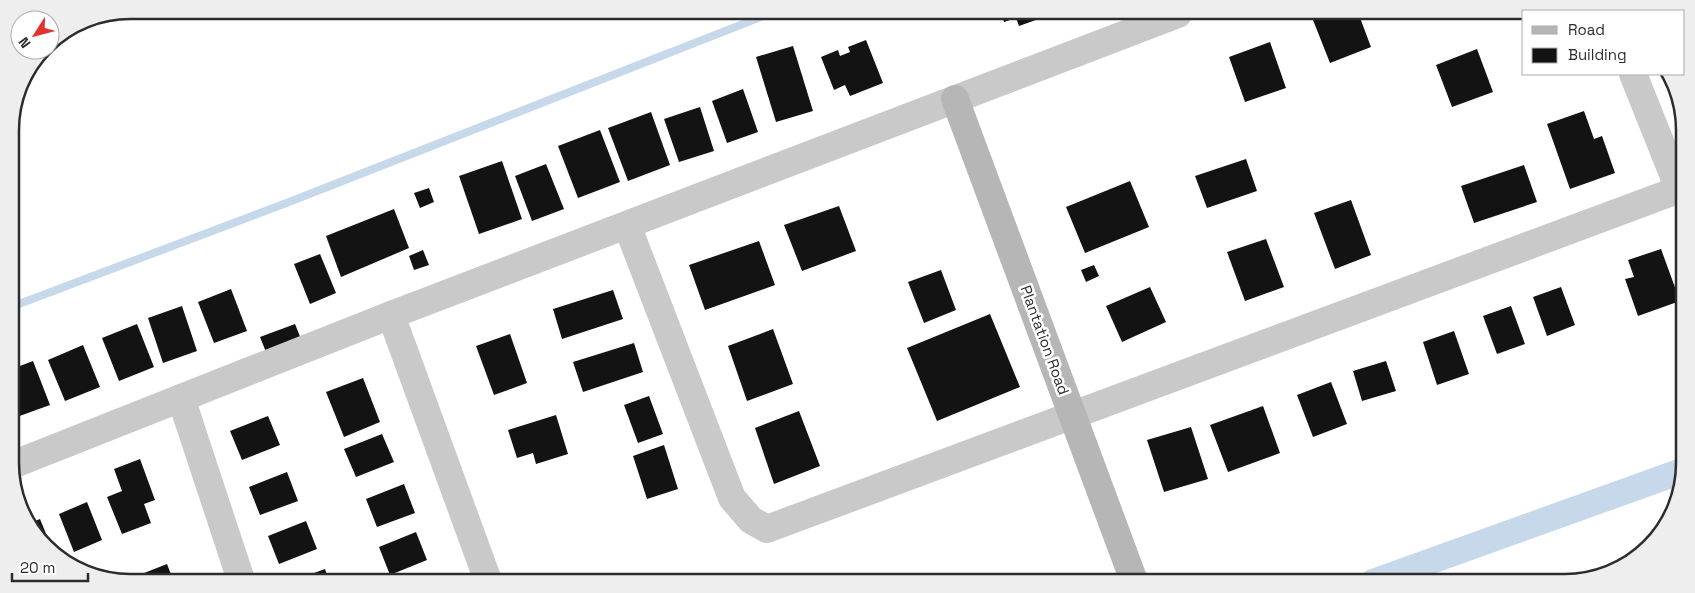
<svg xmlns="http://www.w3.org/2000/svg" width="1695" height="593" font-family="'Space Grotesk',sans-serif">
  <style>
    .lines { fill: none; stroke-linecap: round; stroke-linejoin: round }
    .stream { stroke: #c6d8ea; stroke-width: 8 }
    .canal { stroke: #c6d8ea; stroke-width: 26 }
    .building { fill: #131313 }
    .street { stroke: #c9c9c9; stroke-width: 28 }
    .secondary { stroke: #b6b6b6; stroke-width: 28 }
    .labels { text-anchor: middle; dominant-baseline: central; stroke-width: 5; stroke-linejoin: round; paint-order: stroke }
    .street-label { font-size: 15px; fill: #2c2c2c; stroke: #fff }
    .rim { fill: none; stroke: #2c2c2c; stroke-width: 2.5 }
  </style>
  <rect width="100%" height="100%" fill="#fff"/>
  <g class="lines">
    <!-- stream -->
    <path class="stream" d="M11,307L289,202L771,13"/>
    <!-- canal -->
    <path class="canal" d="M1373,582L1679,472"/>
  </g>
  <!-- building -->
  <g class="building">
    <path d="M1001,14H1046L1047,16L1019,26L1016,18L1004,22Z"/>
    <path d="M1328,15H1359L1371,47L1330,63L1313,20Z"/>
    <path d="M866,40L883,83L850,96L845,85L834,90L821,57L838,50L840,56L850,52L848,47Z"/>
    <path d="M1270,42L1286,88L1245,102L1229,57Z"/>
    <path d="M793,46L813,111L776,122L756,57Z"/>
    <path d="M1477,49L1493,92L1452,107L1436,65Z"/>
    <path d="M743,89L758,132L727,143L712,101Z"/>
    <path d="M700,107L714,151L679,162L664,119Z"/>
    <path d="M1584,111L1594,139L1602,136L1615,173L1570,189L1547,124Z"/>
    <path d="M651,112L670,165L628,181L608,128Z"/>
    <path d="M600,130L620,182L578,198L558,146Z"/>
    <path d="M1246,159L1257,191L1207,208L1195,176Z"/>
    <path d="M502,161L522,219L479,234L459,176Z"/>
    <path d="M546,164L564,209L532,221L515,176Z"/>
    <path d="M1524,165L1537,202L1474,223L1461,186Z"/>
    <path d="M1130,181L1149,227L1085,253L1066,207Z"/>
    <path d="M429,188L434,202L420,208L414,193Z"/>
    <path d="M1351,200L1371,255L1335,269L1314,213Z"/>
    <path d="M839,206L856,251L802,271L784,225Z"/>
    <path d="M394,209L409,248L341,277L326,236Z"/>
    <path d="M1266,239L1284,287L1245,301L1227,252Z"/>
    <path d="M759,241L775,285L705,310L689,265Z"/>
    <path d="M1661,249L1680,301L1638,316L1625,279L1634,277L1628,260Z"/>
    <path d="M423,250L429,265L414,270L409,256Z"/>
    <path d="M320,254L336,293L310,304L294,264Z"/>
    <path d="M1094,265L1099,276L1086,282L1081,270Z"/>
    <path d="M941,270L956,310L924,323L908,282Z"/>
    <path d="M1150,287L1166,322L1122,342L1106,306Z"/>
    <path d="M1561,287L1575,325L1547,336L1533,297Z"/>
    <path d="M231,289L247,331L214,343L198,302Z"/>
    <path d="M613,290L623,319L562,339L553,309Z"/>
    <path d="M182,306L197,351L163,363L148,318Z"/>
    <path d="M1511,306L1525,344L1497,354L1483,316Z"/>
    <path d="M990,314L1020,387L937,421L907,348Z"/>
    <path d="M137,324L154,367L119,381L102,338Z"/>
    <path d="M295,324L301,339L266,352L260,337Z"/>
    <path d="M773,329L793,384L747,401L728,346Z"/>
    <path d="M1454,331L1469,374L1437,385L1423,342Z"/>
    <path d="M510,334L527,383L494,395L476,346Z"/>
    <path d="M634,343L643,372L583,392L573,362Z"/>
    <path d="M83,345L100,387L65,401L48,360Z"/>
    <path d="M33,361L50,405L14,418L12,412V369Z"/>
    <path d="M1386,361L1396,391L1362,401L1353,371Z"/>
    <path d="M363,378L380,422L344,437L326,392Z"/>
    <path d="M1331,382L1347,424L1313,437L1297,395Z"/>
    <path d="M649,396L663,434L638,443L624,405Z"/>
    <path d="M1263,406L1280,453L1228,472L1210,425Z"/>
    <path d="M799,411L820,466L774,484L755,428Z"/>
    <path d="M556,415L568,454L536,464L533,453L517,458L508,430Z"/>
    <path d="M268,416L280,445L242,460L230,431Z"/>
    <path d="M1191,427L1208,479L1164,492L1147,440Z"/>
    <path d="M382,434L394,462L356,477L344,449Z"/>
    <path d="M664,445L678,489L647,499L633,456Z"/>
    <path d="M140,459L155,500L144,504L151,523L122,534L107,497L122,491L114,469Z"/>
    <path d="M287,472L298,501L260,515L249,487Z"/>
    <path d="M404,484L415,513L377,527L366,499Z"/>
    <path d="M87,502L102,540L74,552L59,514Z"/>
    <path d="M40,519L53,551L40,542L30,523Z"/>
    <path d="M306,521L317,549L279,564L268,536Z"/>
    <path d="M416,532L427,560L390,575L379,547Z"/>
    <path d="M167,564L172,577H134Z"/>
    <path d="M325,569L328,578H303V577Z"/>
  </g>
  <g class="lines">
    <!-- street -->
    <g class="street">
      <path d="M1633,74L1679,189"/>
      <path d="M627,225L732,498L751,520L767,529L1683,188"/>
      <path d="M391,315L487,578"/>
      <path d="M181,398L240,577"/>
      <path d="M12,465L391,315L1178,14"/>
    </g>
    <!-- secondary -->
    <path class="secondary" d="M955,99L1134,581"/>
  </g>
  <g class="labels">
    <!-- street labels -->
    <g class="street-label">
      <text transform="translate(1045 340) rotate(70)">Plantation Road</text>
    </g>
  </g>
  <!-- crop -->
  <path d="M0 0H1695V593H0ZM130 19H1565A111 111 0 0 1 1676 130V463A111 111 0 0 1 1565 574H130A111 111 0 0 1 19 463V130A111 111 0 0 1 130 19Z" fill="#eee" fill-rule="evenodd"/>
  <path class="rim" d="M130 19H1565A111 111 0 0 1 1676 130V463A111 111 0 0 1 1565 574H130A111 111 0 0 1 19 463V130A111 111 0 0 1 130 19Z"/>
  <!-- legend -->
  <rect x="1522" y="10" width="162" height="65" fill="#ffffff" stroke="#ababab"/>
  <rect x="1532" y="26" width="25" height="8" fill="#b6b6b6" stroke="#ababab"/>
  <text x="1568" y="35" font-size="15" fill="#2c2c2c">Road</text>
  <rect x="1532" y="48" width="25" height="15" fill="#131313" stroke="#ababab"/>
  <text x="1568" y="60" font-size="15" fill="#2c2c2c">Building</text>
  <!-- north arrow -->
  <g transform="translate(35 35) rotate(234)"><circle r="24" fill="#ffffff" stroke="#ababab"/>
  <path d="M0-4L9 19L0 12L-9 19Z" fill="#e3332e"/>
  <text y="-8" font-size="14" font-weight="bold" text-anchor="middle" fill="#2c2c2c">N</text>
  </g>
  <!-- scale -->
  <path d="M12 573v8h76v-8" fill="none" stroke="#2c2c2c" stroke-width="2.5"/>
  <text x="20" y="573" font-size="15" fill="#2c2c2c" stroke="#ffffff" stroke-width="4" paint-order="stroke">20 m</text>
</svg>
